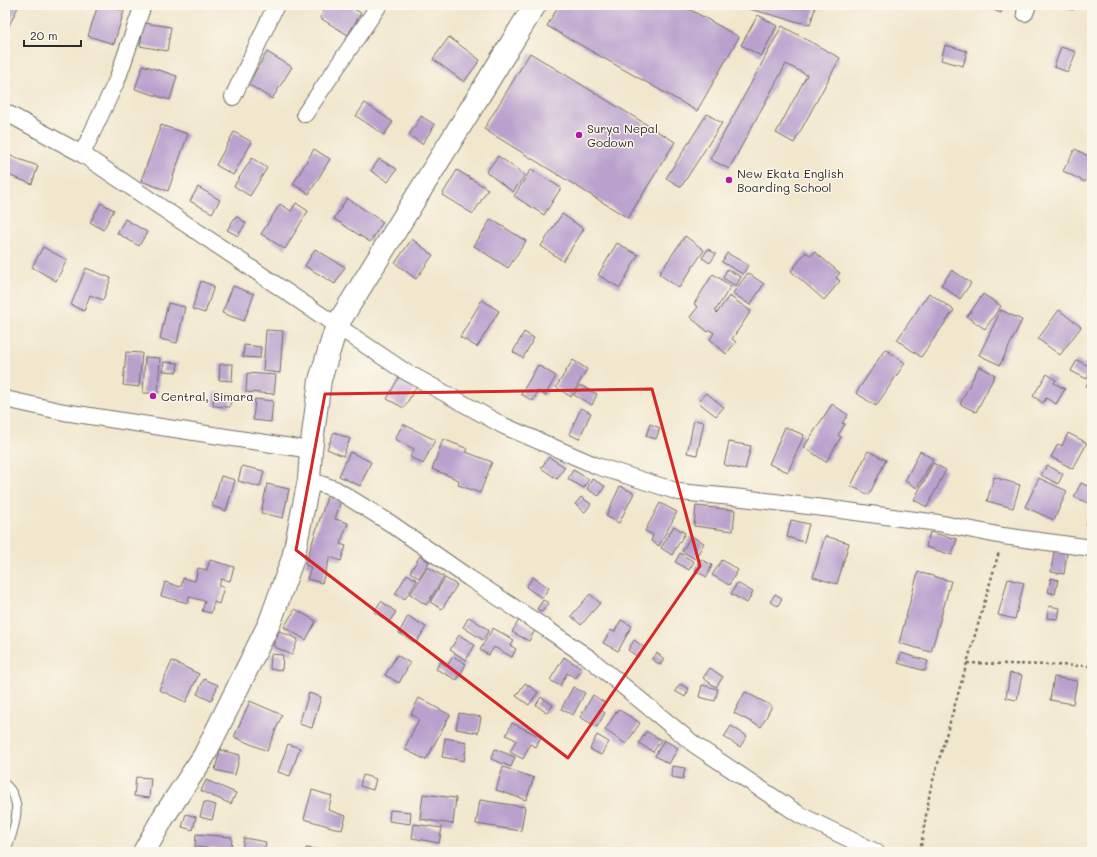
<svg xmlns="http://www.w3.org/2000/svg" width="1097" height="857" font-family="Mali,sans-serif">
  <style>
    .building { fill: #b9a0cd }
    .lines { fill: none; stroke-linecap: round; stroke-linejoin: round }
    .lane-casing { stroke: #706d64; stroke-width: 10 }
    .street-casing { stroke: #706d64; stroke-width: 18 }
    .secondary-casing { stroke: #706d64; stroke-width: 24 }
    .path { stroke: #706d64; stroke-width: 2.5; stroke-dasharray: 3 3; stroke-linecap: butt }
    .lane { stroke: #fff; stroke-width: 8 }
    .street { stroke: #fff; stroke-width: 16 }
    .secondary { stroke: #fff; stroke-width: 22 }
    .marked { fill: none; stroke: #d62828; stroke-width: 3; stroke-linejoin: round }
    .poi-dot { fill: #b5179e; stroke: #fbf7ec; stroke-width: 1.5 }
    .labels { text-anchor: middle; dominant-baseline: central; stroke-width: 3; stroke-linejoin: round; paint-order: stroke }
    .poi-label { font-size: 12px; fill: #2b2b2b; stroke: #fbf7ec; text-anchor: start }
  </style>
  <rect width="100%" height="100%" fill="#fbf7ec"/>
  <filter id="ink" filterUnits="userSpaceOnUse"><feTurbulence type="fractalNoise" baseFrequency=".025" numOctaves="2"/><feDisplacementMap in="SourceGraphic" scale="8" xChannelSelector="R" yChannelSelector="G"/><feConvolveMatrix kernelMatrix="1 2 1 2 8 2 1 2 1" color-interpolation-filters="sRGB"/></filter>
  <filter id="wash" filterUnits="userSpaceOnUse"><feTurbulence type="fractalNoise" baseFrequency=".012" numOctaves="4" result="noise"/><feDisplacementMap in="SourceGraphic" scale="16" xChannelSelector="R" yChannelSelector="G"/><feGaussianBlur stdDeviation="0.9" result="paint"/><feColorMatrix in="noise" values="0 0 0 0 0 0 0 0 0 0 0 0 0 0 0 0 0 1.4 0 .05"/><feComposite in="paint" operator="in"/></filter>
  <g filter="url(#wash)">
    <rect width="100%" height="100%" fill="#f1e7cd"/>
    <g id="blocks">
      <!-- building -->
      <g class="building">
        <path d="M5,5H14L18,7L5,34Z"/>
        <path d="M98,5H105L124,11L114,44L88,36Z"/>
        <path d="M327,5H347L361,13L348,35L320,18Z"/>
        <path d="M559,5H682L739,37L697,111L547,26Z"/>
        <path d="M734,5H816L810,25Z"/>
        <path d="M982,5H1004L1001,13Z"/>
        <path d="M1058,5H1074L1073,10Z"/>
        <path d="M758,15L777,26L761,56L741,45Z"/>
        <path d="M144,23L171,27L167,51L140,46Z"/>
        <path d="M782,26L840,58L794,143L776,133L807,75L786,64L729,169L710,159Z"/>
        <path d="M449,37L480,60L464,82L433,59Z"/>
        <path d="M945,45L967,51L963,66L941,60Z"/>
        <path d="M1061,47L1076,52L1068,72L1054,67Z"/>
        <path d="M267,52L292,67L272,99L248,84Z"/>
        <path d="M530,53L675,142L628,218L484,129Z"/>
        <path d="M143,65L177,76L170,100L135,89Z"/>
        <path d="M365,103L393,122L384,135L356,116Z"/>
        <path d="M707,114L722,123L681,187L666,178Z"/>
        <path d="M421,116L435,125L422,144L409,135Z"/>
        <path d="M161,125L188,134L168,191L141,181Z"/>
        <path d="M234,132L252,142L233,175L216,165Z"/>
        <path d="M314,149L330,159L309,194L293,184Z"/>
        <path d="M1075,149L1092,158V168L1085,182L1063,171Z"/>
        <path d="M8,155L38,166L32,184L5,174V164Z"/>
        <path d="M498,156L525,175L513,192L486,172Z"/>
        <path d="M252,158L267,168L250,196L234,186Z"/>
        <path d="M379,159L397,169L388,182L371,171Z"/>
        <path d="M531,169L561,188L544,215L514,196Z"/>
        <path d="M457,170L488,189L473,214L442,195Z"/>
        <path d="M198,187L220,200L212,213L190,201Z"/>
        <path d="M347,198L383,222L370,242L334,219Z"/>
        <path d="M101,203L114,210L103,230L90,222Z"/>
        <path d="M296,203L308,211L285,249L261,234L280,204L291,211Z"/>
        <path d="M562,214L584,229L563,261L541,246Z"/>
        <path d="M236,216L246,223L238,236L227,230Z"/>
        <path d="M125,219L147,232L139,246L117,233Z"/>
        <path d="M491,219L526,241L508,268L474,246Z"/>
        <path d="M685,236L704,250L679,288L659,274Z"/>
        <path d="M412,239L433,255L416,279L395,263Z"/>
        <path d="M617,243L638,255L620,288L598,275Z"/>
        <path d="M43,247L67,260L56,281L32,267Z"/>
        <path d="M315,249L345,267L335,284L305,266Z"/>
        <path d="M708,249L716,254L710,263L702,258Z"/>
        <path d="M806,252L811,256L815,252L840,273L836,278L840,281L824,300L791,271Z"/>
        <path d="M727,253L748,265L743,274L722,262Z"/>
        <path d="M86,268L111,278L103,300L90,295L84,311L71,305Z"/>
        <path d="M727,269L741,277L736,286L723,278Z"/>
        <path d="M952,270L971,283L960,299L941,285Z"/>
        <path d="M748,273L764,284L750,305L733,293Z"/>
        <path d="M713,274L731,286L715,311L717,313L729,296L751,311L732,339L736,342L726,354L710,339L714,333L710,330L708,332L690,317L698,307L694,304Z"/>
        <path d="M201,281L214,286L205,313L192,309Z"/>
        <path d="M233,286L254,294L244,321L222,313Z"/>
        <path d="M929,293L954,310L921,357L897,340Z"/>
        <path d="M983,294L1001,306L985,329L967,317Z"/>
        <path d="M482,300L499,311L477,347L460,337Z"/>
        <path d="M168,303L185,307L177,343L160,339Z"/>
        <path d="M1001,310L1022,320L1000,365L979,355Z"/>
        <path d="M1059,310L1081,327L1060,355L1038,339Z"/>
        <path d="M266,330L283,331L280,373L263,371Z"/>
        <path d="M524,332L534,338L523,358L513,352Z"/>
        <path d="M244,345L261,347L260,358L243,357Z"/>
        <path d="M885,349L905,363L876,406L856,393Z"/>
        <path d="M126,352L142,353L139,387L123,385Z"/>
        <path d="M145,357L160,358L158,393H143Z"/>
        <path d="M573,360L587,369L571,397L556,387Z"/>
        <path d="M1077,360L1092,368L1087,379L1071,371Z"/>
        <path d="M164,362L178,363L177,372L163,371Z"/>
        <path d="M220,364H233L232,381L219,380Z"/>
        <path d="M538,365L556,376L545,396L538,391L533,401L521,394Z"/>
        <path d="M979,366L995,375L976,412L960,404Z"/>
        <path d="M247,373L276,375L274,394L246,392Z"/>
        <path d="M1047,374L1056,380L1054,383L1065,389L1056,404L1046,398L1043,403L1033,396Z"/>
        <path d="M1092,376V390L1086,386Z"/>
        <path d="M399,377L416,387L404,408L387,399Z"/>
        <path d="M580,385L597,394L592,405L574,395Z"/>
        <path d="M214,392L231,394L230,407L213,406Z"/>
        <path d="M706,393L724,407L716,416L698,402Z"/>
        <path d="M255,399L273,401L271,422L253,420Z"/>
        <path d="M832,404L848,415L842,423L845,424L838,435L841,437L826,462L804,447Z"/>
        <path d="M581,408L591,413L579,439L569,434Z"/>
        <path d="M694,420L704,422L697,455L687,453Z"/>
        <path d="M403,424L435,440L423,464L410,457L414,449L395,439Z"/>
        <path d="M650,424L660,428L656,439L646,436Z"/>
        <path d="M785,427L804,435L788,472L769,464Z"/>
        <path d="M334,432L350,439L343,456L327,449Z"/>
        <path d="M1068,433L1087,443L1073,469L1051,457L1058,444L1062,446Z"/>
        <path d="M443,439L468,449L466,452L492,462L480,493L458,485L459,480L432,469Z"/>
        <path d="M729,442L751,446L745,470L724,465Z"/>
        <path d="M868,451L886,460L869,495L851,486Z"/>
        <path d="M920,451L933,459L917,488L905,481Z"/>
        <path d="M350,452L371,462L360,486L339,476Z"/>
        <path d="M549,457L565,467L557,479L541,468Z"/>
        <path d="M933,463L946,470L927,507L914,500Z"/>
        <path d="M1047,465L1063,474L1058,484L1041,475Z"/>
        <path d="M242,466L264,471L260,487L238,481Z"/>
        <path d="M573,470L589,479L584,488L568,479Z"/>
        <path d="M221,476L235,480L226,511L212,506Z"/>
        <path d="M994,477L1020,485L1013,508L987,501Z"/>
        <path d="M1039,478L1067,491L1054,520L1025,507Z"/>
        <path d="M592,479L605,486L599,496L587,489Z"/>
        <path d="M1081,483L1092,488V505L1074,497Z"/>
        <path d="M267,484L289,489L283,518L261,513Z"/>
        <path d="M620,486L634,493L619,523L606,516Z"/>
        <path d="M327,497L341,501L335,519L348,523L340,544L346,546L341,561L330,557L322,583L307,579L311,567L305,565Z"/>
        <path d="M581,497L591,504L585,512L575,504Z"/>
        <path d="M660,503L677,512L659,546L651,541L653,535L645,531Z"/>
        <path d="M696,506L735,510L733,531L694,526Z"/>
        <path d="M1092,510V527L1086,525Z"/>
        <path d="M791,520L809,524L804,542L787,537Z"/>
        <path d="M674,526L685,533L672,555L661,548Z"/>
        <path d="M930,532L957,539L952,555L926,547Z"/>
        <path d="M691,536L704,543L695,559L682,551Z"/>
        <path d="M825,536L849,543L837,584L813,577Z"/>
        <path d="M1054,551L1067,553L1064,574L1051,572Z"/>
        <path d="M680,553L694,562L689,570L675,562Z"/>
        <path d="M420,556L429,562L419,578L410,572Z"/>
        <path d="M700,559L712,565L707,577L695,571Z"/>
        <path d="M210,560L234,567L230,581L221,579L219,586L224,587L219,604L214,602L211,613L202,611L205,601L189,597L188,603L161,596L165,582L181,587L183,578L195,581L198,568L207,570Z"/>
        <path d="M722,560L738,570L729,585L712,575Z"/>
        <path d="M428,567L444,577L426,605L410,594Z"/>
        <path d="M918,572L951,581L931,652L899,643Z"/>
        <path d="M407,574L417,580L405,599L395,594Z"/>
        <path d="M533,577L549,588L542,598L526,587Z"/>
        <path d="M445,578L457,585L442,609L430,602Z"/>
        <path d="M1051,578L1058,580L1055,594L1048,592Z"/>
        <path d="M1008,579L1024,583L1015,619L998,615Z"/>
        <path d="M737,583L753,592L747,603L731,594Z"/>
        <path d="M590,594L600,603L581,625L571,616Z"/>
        <path d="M775,594L782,598L778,606L770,602Z"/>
        <path d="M543,600L549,603L542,612L537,609Z"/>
        <path d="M381,601L396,612L389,622L374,612Z"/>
        <path d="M1049,606L1060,608L1058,619L1047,618Z"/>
        <path d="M295,609L316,621L306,640L284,627Z"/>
        <path d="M408,616L426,627L416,643L399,633Z"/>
        <path d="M469,617L489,630L483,640L463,627Z"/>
        <path d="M519,620L535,630L529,641L512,632Z"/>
        <path d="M621,620L632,626L618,651L603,643L611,630L614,632Z"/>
        <path d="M493,628L514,640L511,646L516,649L512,657L494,647L489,655L480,650Z"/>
        <path d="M279,631L298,639L292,655L273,646Z"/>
        <path d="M459,635L475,645L466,660L450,650Z"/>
        <path d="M634,640L644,647L638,657L628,650Z"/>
        <path d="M657,653L664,659L660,665L652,659Z"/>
        <path d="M901,653L928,661L925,671L898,663Z"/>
        <path d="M271,654L283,655L282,670L270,669Z"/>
        <path d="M397,655L410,663L399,683L385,675Z"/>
        <path d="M453,656L466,664L457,680L436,669L440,662L447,666Z"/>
        <path d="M564,657L582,669L576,678L567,673L560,686L550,680Z"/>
        <path d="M172,661L199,674L186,702L159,690Z"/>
        <path d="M710,668L723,677L716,687L703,678Z"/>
        <path d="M1010,673L1022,675L1017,700L1006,698Z"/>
        <path d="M1054,677L1077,681L1073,704L1050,700Z"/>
        <path d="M204,679L218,685L211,701L197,694Z"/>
        <path d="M525,683L538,692L529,705L516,696Z"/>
        <path d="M680,684L689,689L685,697L675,691Z"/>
        <path d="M702,685L718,689L715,701L699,697Z"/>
        <path d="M573,687L585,693L573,715L561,709Z"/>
        <path d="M745,692L772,706L761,727L734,713Z"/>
        <path d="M309,693L321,697L312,728L299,724Z"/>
        <path d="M593,695L605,703L601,710L605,713L597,727L580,717Z"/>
        <path d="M541,697L553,705L547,713L536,705Z"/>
        <path d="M419,698L450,715L426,760L404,749L419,719L411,714Z"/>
        <path d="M250,701L282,715L267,751L234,737Z"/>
        <path d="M618,709L640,723L626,744L605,730Z"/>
        <path d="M459,713L481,717L478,733L456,729Z"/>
        <path d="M512,723L541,737L536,747L530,744L523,759L510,752L516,740L506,735Z"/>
        <path d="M731,726L747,736L740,747L724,737Z"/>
        <path d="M646,731L661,740L653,752L639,743Z"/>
        <path d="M597,735L609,742L601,755L590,749Z"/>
        <path d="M445,738L467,742L464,761L442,757Z"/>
        <path d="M664,740L678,748L669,764L655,756Z"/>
        <path d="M288,744L300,748L290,776L278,772Z"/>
        <path d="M495,749L515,757L511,767L491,759Z"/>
        <path d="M220,750L240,755L235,775L215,770Z"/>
        <path d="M672,766L685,768L683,779L671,777Z"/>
        <path d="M503,767L534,778L526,800L496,790Z"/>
        <path d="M363,775L376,779L373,790L360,786Z"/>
        <path d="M136,777L151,778L149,798L134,796Z"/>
        <path d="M206,780L236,793L231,804L201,791Z"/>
        <path d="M312,790L332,796L328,810L346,816L342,830L304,819Z"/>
        <path d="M423,794L456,798L453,824L420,819Z"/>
        <path d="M480,800L525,807L521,831L476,824Z"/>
        <path d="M204,802L216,805L212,820L200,817Z"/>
        <path d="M390,810L411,812L410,824L389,821Z"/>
        <path d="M186,814L196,817L193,830L182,827Z"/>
        <path d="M414,824L442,828L439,843L412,838Z"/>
        <path d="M196,834L232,837L231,850L195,847Z"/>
        <path d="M244,838L266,842L264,852H248V851L242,850Z"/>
        <path d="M306,848L329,851V852H306Z"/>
      </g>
    </g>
  </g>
  <g filter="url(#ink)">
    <use href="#blocks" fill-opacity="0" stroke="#706d64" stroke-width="1"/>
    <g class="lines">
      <!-- lane casing -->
      <g class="lane-casing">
        <path id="lane" d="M5,784C26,802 13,831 6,852"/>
      </g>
      <!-- street casing -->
      <g class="street-casing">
        <g id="street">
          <path d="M1025,13L1028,5"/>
          <path d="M233,97L276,5"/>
          <path d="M5,112L82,154L401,369L504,426L597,466L679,492L743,498L840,510L938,523L1003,536L1092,548"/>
          <path d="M305,114L379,5"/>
          <path d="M82,154L117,80L143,5"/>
          <path d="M5,399L64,412L311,450"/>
          <path d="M309,480L335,489L390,523L469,578L547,629L589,658L695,745L800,815L876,852"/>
        </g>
      </g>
      <!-- secondary casing -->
      <g class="secondary-casing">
        <path id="secondary" d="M144,852L164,816L204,756L270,622L293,558L309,480L311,450L320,380L337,325L535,5"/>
      </g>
      <!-- path -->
      <g class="path">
        <path d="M967,663L1092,666"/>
        <path d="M920,852L930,791L999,552"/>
      </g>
      <!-- lane -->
      <use href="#lane" class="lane"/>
      <!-- street -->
      <use href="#street" class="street"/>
      <!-- secondary -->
      <use href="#secondary" class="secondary"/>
    </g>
  </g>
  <!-- marked area -->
  <path class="marked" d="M652,389L700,566L568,758L296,550L325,394Z"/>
  <!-- markers -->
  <g class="poi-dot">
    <circle cx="579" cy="135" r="4"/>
    <circle cx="729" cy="180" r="4"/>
    <circle cx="153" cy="396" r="4"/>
  </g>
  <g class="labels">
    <!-- poi labels -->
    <g class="poi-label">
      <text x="587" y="128">Surya Nepal<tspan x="587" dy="14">Godown</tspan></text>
      <text x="737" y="173">New Ekata English<tspan x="737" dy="14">Boarding School</tspan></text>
      <text x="161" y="396">Central, Simara</text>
    </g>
  </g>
  <!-- margin -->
  <rect width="1097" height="857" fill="none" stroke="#fbf7ec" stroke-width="20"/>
  <!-- scale -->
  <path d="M24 40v6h57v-6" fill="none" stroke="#2b2b2b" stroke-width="2"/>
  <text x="30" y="40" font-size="12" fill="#2b2b2b" stroke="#fbf7ec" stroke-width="3" paint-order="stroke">20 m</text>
</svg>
